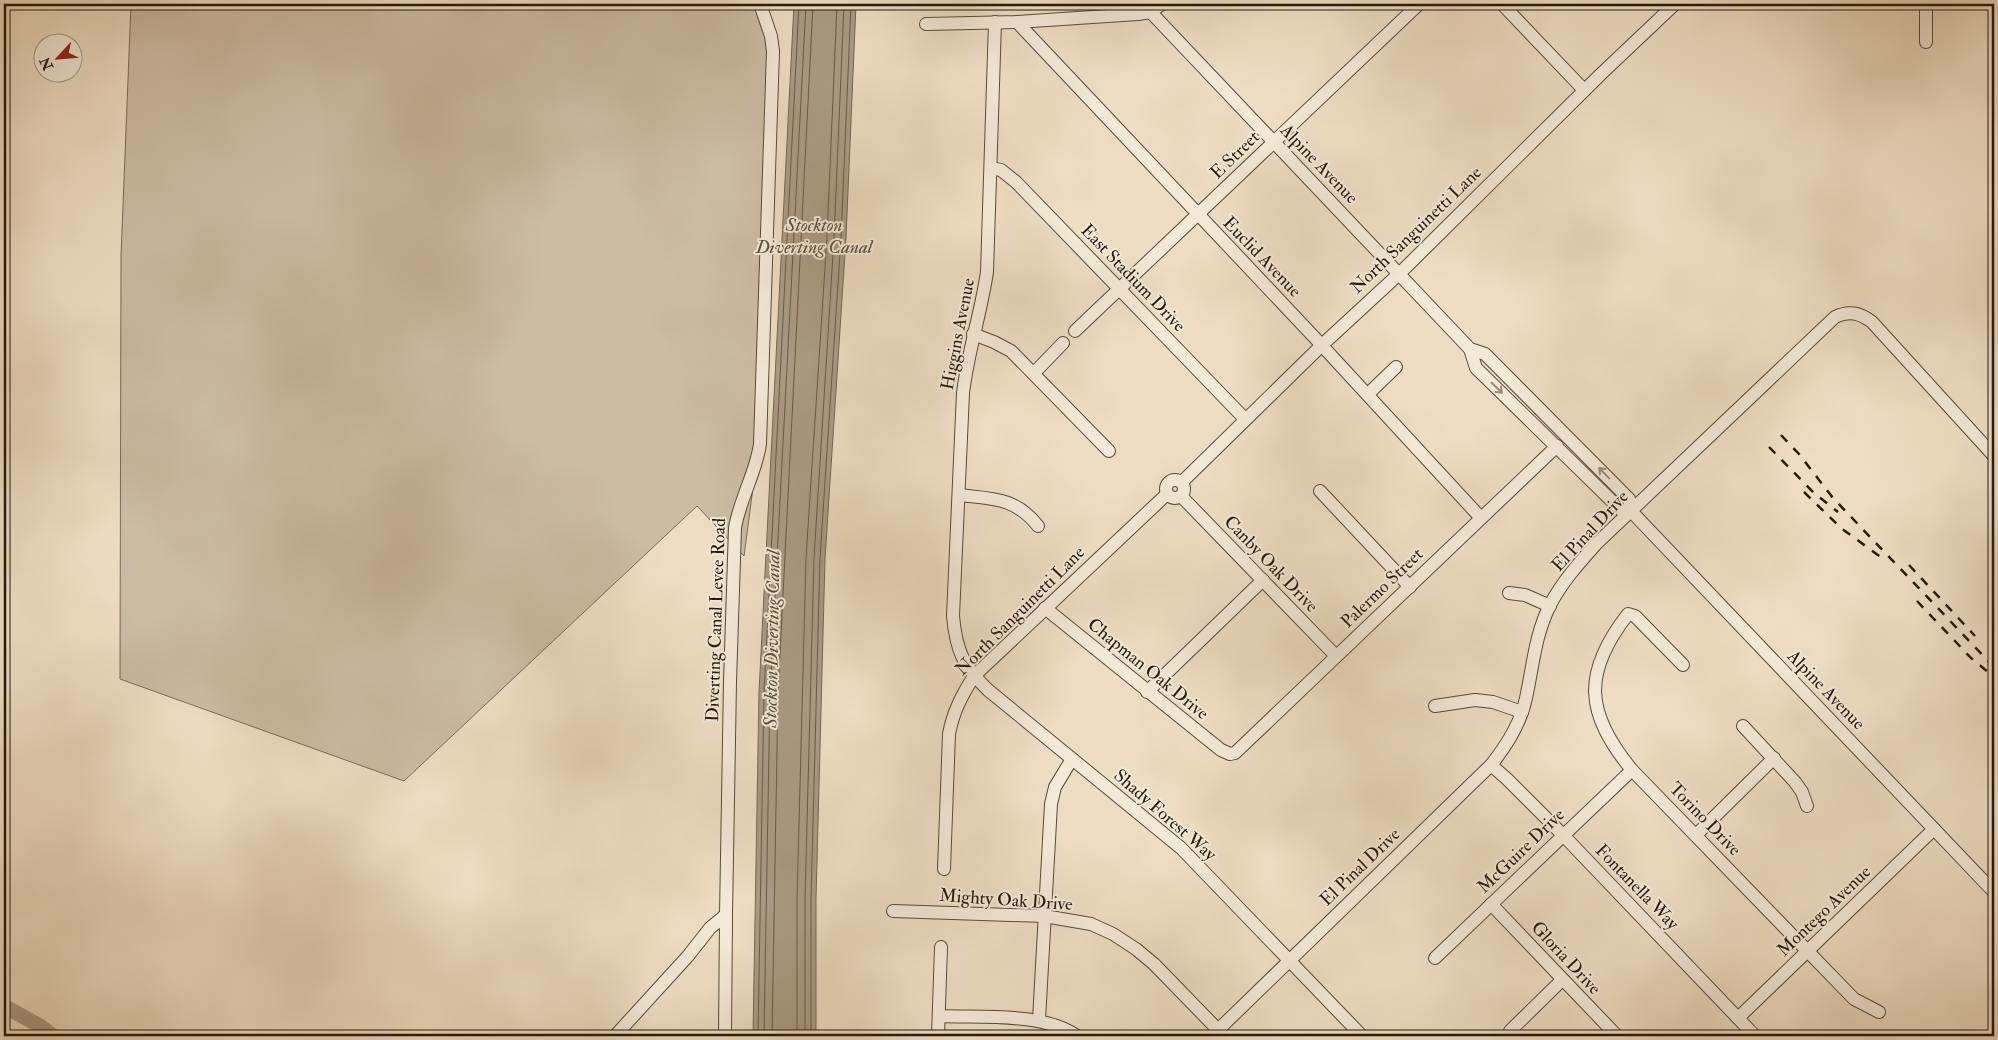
<svg xmlns="http://www.w3.org/2000/svg" width="1998" height="1040" font-family="'IM FELL Double Pica',serif">
  <style>
    .green { fill: #ccbca4; stroke: #796b58 }
    .water { fill: #aa9b84; stroke: #756754 }
    .lines { fill: none; stroke-linecap: round; stroke-linejoin: round }
    .shore { stroke: #685a48; stroke-width: 1 }
    .river { stroke: #aa9b84; stroke-width: 15 }
    .minor-casing { stroke: #584b39; stroke-width: 14 }
    .minor { stroke: #f4e9d8; stroke-width: 12 }
    .rail { stroke: #261a0b; stroke-width: 2.5; stroke-dasharray: 9 9; stroke-linecap: butt }
    .oneway { stroke: #978c7c }
    .labels { text-anchor: middle; dominant-baseline: central; stroke-width: 4; stroke-linejoin: round; paint-order: stroke }
    .street-label { font-size: 18px; fill: #261a0b; stroke: #f4e9d8 }
    .water-label { font-size: 19px; font-style: italic; fill: #5b4e3b; stroke: #f4e9d8 }
  </style>
  <rect width="100%" height="100%" fill="#eeddc3"/>
  <filter id="stains"><feTurbulence type="fractalNoise" baseFrequency=".004" numOctaves="4"/><feColorMatrix values="0 0 0 0 .2 0 0 0 0 .09 0 0 0 0 .02 0 0 0 .5 -.17"/></filter>
  <radialGradient id="worn" r=".72"><stop offset=".6" stop-color="#630" stop-opacity="0"/><stop offset="1" stop-color="#630" stop-opacity=".3"/></radialGradient>
  <!-- green -->
  <path class="green" d="M131,4H761L777,44L756,465L744,556L697,506L404,781L120,679L121,256Z"/>
  <!-- water -->
  <path class="water" d="M794,4H856L846,238L825,559L816,899V1036H753L759,692Z"/>
  <g class="lines">
    <!-- shore -->
    <g class="shore">
      <path d="M758,1036L764,692L799,4"/>
      <path d="M764,1036L770,692L806,4"/>
      <path d="M772,1036L778,693L813,4"/>
      <path d="M797,1036V899L806,558L827,237L837,4"/>
      <path d="M805,1036V899L814,558L834,238L844,4"/>
      <path d="M811,1036V899L820,558L841,238L851,4"/>
    </g>
    <!-- river -->
    <path class="river" d="M4,1006L40,1026L53,1036"/>
    <!-- minor casing -->
    <g class="minor-casing">
      <g id="minor">
        <path d="M1143,4L1470,349L1485,354L1629,499L1631,511L1994,892"/>
        <path d="M1502,4L1584,90"/>
        <path d="M1926,4V42"/>
        <path d="M995,22L987,272C981,313 968,351 963,393L953,616C956,650 963,666 988,690L1181,848L1362,1036"/>
        <path d="M1017,22L1315,338L1481,518"/>
        <path d="M926,24L1017,22L1138,14L1150,12L1162,4"/>
        <path d="M991,168L1001,170L1016,182L1245,419"/>
        <path d="M1075,331L1419,4"/>
        <path d="M973,334L994,342L1011,351L1109,451"/>
        <path d="M1470,349L1476,368L1621,510L1631,511"/>
        <path d="M1034,373L1063,343"/>
        <path d="M1368,394L1396,367"/>
        <circle cx="1175" cy="489" r="9"/>
        <path d="M1182,482L1322,345L1400,273L1601,74L1675,4"/>
        <path d="M1320,491L1410,587"/>
        <path d="M959,495C993,499 1015,497 1038,526"/>
        <path d="M1181,496L1336,656"/>
        <path d="M1509,593L1525,595L1550,606"/>
        <path d="M1045,608L1221,750L1230,754L1235,753L1557,446"/>
        <path d="M1683,665L1635,616L1628,614C1582,673 1585,713 1632,770L1854,999L1879,1012"/>
        <path d="M1147,692L1263,580"/>
        <path d="M1435,706L1475,700L1493,702L1522,712"/>
        <path d="M1743,726L1795,782L1802,792L1807,806"/>
        <path d="M1491,765L1507,779L1563,835L1755,1036"/>
        <path d="M1696,835L1774,758"/>
        <path d="M944,869L949,734C953,712 962,695 974,676L1167,494"/>
        <path d="M1491,904L1617,1036"/>
        <path d="M893,911L1044,916L1091,924L1113,934L1136,949L1154,964L1223,1035"/>
        <path d="M724,916L726,917L725,1036"/>
        <path d="M1435,958L1632,770"/>
        <path d="M939,1016C980,1018 1043,1012 1077,1036"/>
        <path d="M1738,1018L1934,829"/>
        <path d="M1039,1020L1051,804L1055,787L1072,759"/>
        <path d="M1218,1030L1491,765C1507,745 1521,723 1526,698C1533,666 1535,635 1550,605C1562,582 1579,563 1596,544L1835,317C1849,310 1860,313 1872,322L1994,456"/>
        <path d="M1510,1031L1562,980"/>
        <path d="M615,1036L688,956L710,928L726,915L730,682L735,528C740,498 756,473 760,444L773,51L771,36L760,4"/>
        <path d="M938,1036L941,947"/>
      </g>
    </g>
    <!-- minor -->
    <use href="#minor" class="minor"/>
    <!-- rail -->
    <g class="rail">
      <path d="M1781,435L1799,454L1833,498L1994,667"/>
      <path d="M1769,447L1814,493L1838,512"/>
      <path d="M1804,492L1841,528L1886,561"/>
      <path d="M1909,565L1975,636"/>
      <path d="M1917,601L1971,658L1994,677"/>
    </g>
  </g>
  <!-- one-way arrows -->
  <defs><path id="oneway-shaft" d="M-6 0H5M1.5-3L5.5 0L1.5 3" fill="none" stroke-width="1.6" stroke-linecap="round" stroke-linejoin="round" transform="scale(1.25)"/></defs>
  <g class="oneway">
    <use href="#oneway-shaft" transform="translate(1497 388) rotate(44)"/>
    <use href="#oneway-shaft" transform="translate(1604 473) rotate(-134)"/>
  </g>
  <g class="labels">
    <!-- street labels -->
    <g class="street-label">
      <text transform="translate(1235 155) rotate(-44)">E Street</text>
      <text transform="translate(1319 164) rotate(46)">Alpine Avenue</text>
      <text transform="translate(1416 230) rotate(-44)">North Sanguinetti Lane</text>
      <text transform="translate(1262 257) rotate(46)">Euclid Avenue</text>
      <text transform="translate(1133 278) rotate(46)">East Stadium Drive</text>
      <text transform="translate(958 334) rotate(-79)">Higgins Avenue</text>
      <text transform="translate(1590 531) rotate(-47)">El Pinal Drive</text>
      <text transform="translate(1271 564) rotate(46)">Canby Oak Drive</text>
      <text transform="translate(1382 588) rotate(-44)">Palermo Street</text>
      <text transform="translate(1020 611) rotate(-45)">North Sanguinetti Lane</text>
      <text transform="translate(716 620) rotate(-88)">Diverting Canal Levee Road</text>
      <text transform="translate(1148 669) rotate(39)">Chapman Oak Drive</text>
      <text transform="translate(1826 690) rotate(46)">Alpine Avenue</text>
      <text transform="translate(1165 815) rotate(41)">Shady Forest Way</text>
      <text transform="translate(1705 819) rotate(46)">Torino Drive</text>
      <text transform="translate(1521 851) rotate(-44)">McGuire Drive</text>
      <text transform="translate(1360 867) rotate(-44)">El Pinal Drive</text>
      <text transform="translate(1637 887) rotate(46)">Fontanella Way</text>
      <text transform="translate(1006 900) rotate(4)">Mighty Oak Drive</text>
      <text transform="translate(1824 911) rotate(-44)">Montego Avenue</text>
      <text transform="translate(1566 958) rotate(47)">Gloria Drive</text>
    </g>
    <!-- water labels -->
    <g class="water-label">
      <text x="814" y="225">Stockton<tspan x="814" dy="22">Diverting Canal</tspan></text>
      <text transform="translate(772 639) rotate(-89)">Stockton Diverting Canal</text>
    </g>
  </g>
  <!-- margin -->
  <rect width="1998" height="1040" fill="none" stroke="#eeddc3" stroke-width="20"/>
  <rect x="5" y="5" width="1988" height="1030" fill="none" stroke="#261a0b" stroke-width="2.5"/>
  <rect x="10" y="10" width="1978" height="1020" fill="none" stroke="#261a0b"/>
  <!-- north arrow -->
  <g transform="translate(58 58) rotate(244)"><circle r="24" fill="#f4e9d8" stroke="#a29686"/>
  <path d="M0-4L9 19L0 12L-9 19Z" fill="#8f2418"/>
  <text y="-8" font-size="14" font-weight="bold" text-anchor="middle" fill="#261a0b">N</text>
  </g>
  <rect width="100%" height="100%" filter="url(#stains)"/>
  <rect width="100%" height="100%" fill="url(#worn)"/>
</svg>
